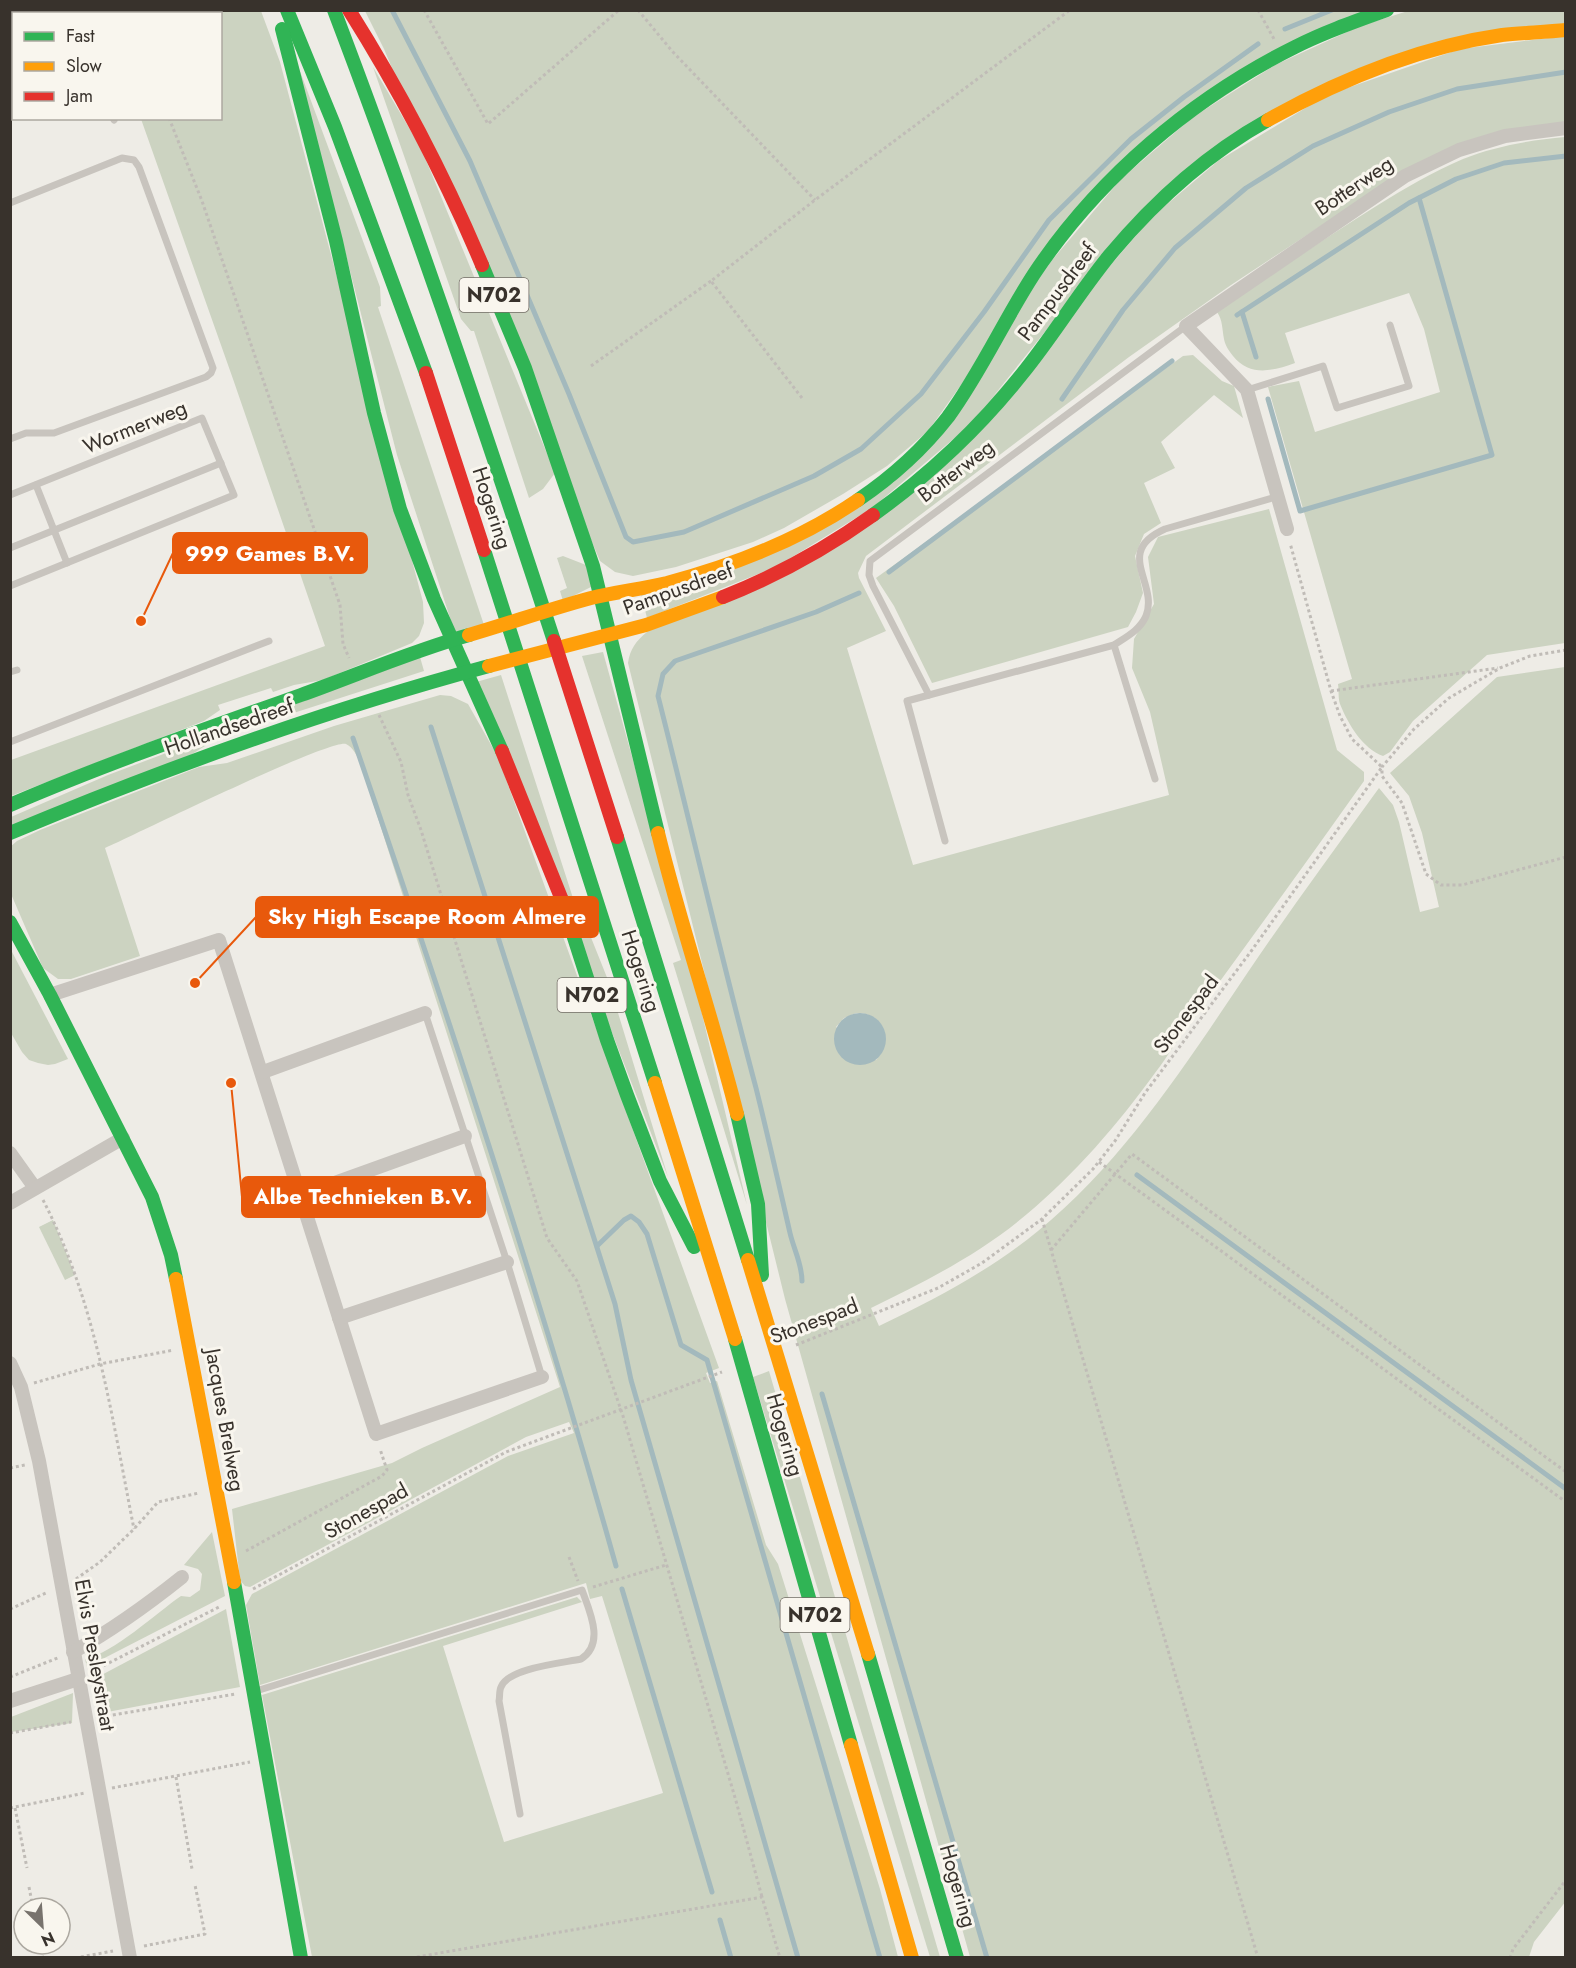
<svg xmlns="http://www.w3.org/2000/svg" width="1576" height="1968" font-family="Jost,sans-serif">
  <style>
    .green { fill: #ccd3c1; fill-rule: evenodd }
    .water { fill: #a3b9bd }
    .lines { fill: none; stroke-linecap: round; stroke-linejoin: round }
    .stream { stroke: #a3b9bd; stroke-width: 5 }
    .path { stroke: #c0bcb7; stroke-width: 3; stroke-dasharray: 3 3; stroke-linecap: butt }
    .lane { stroke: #c8c4be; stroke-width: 7 }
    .street { stroke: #c8c4be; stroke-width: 14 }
    .fast { stroke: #30b455; stroke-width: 14 }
    .slow { stroke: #ff9f0a; stroke-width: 14 }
    .jam { stroke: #e5322d; stroke-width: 14 }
    .labels { text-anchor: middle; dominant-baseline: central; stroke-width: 6; stroke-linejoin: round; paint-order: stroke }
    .shield { fill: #f9f6ee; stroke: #726d66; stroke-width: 1.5 }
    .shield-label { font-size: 20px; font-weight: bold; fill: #38322c }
    .street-label { font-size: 21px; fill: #38322c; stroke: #f9f6ee }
    .leader { fill: none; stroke: #e8590c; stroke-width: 2 }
    .callout-dot { fill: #e8590c; stroke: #f9f6ee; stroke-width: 2 }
    .callout { fill: #e8590c; stroke: #e8590c; stroke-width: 2 }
    .callout-label { font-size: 22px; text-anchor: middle; font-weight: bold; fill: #fff }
  </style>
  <rect width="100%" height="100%" fill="#eeece6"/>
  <!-- green -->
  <g class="green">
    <path d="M96,11H261L280,62L423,602L424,623L419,636L412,643L323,680L294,685L273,692L271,688L218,705L220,710L204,721L11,796V760L325,646L233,379L141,119L220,118V14H97Z"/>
    <path d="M365,11H1370L1338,22L1118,166L928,431L887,466L843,494L784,528L753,542L676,567L633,576L615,572L600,561L384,49Z"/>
    <path d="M1408,11H1565V24L1457,38L1238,133L1064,308L971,424L872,508L776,567L647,618L641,594L692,583L894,482L1053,259L1121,179L1193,117L1275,65L1360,26Z"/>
    <path d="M1565,36V122L1516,130L1345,210L1231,285L1129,357L866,556L858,573L859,578L886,631L847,648L913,865L1169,795L1150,712L1132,668L1134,639L1154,604L1148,557L1158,537L1269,509L1337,750L1364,772V781C1308,860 1251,939 1194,1017C1180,1035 1169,1055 1155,1073C1118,1124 1075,1174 1027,1214C980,1254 926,1281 871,1308L879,1326C935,1299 989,1271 1038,1231C1124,1161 1186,1064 1248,972C1290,910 1335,849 1379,788L1393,805L1399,822L1420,912L1439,907L1422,833L1409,796L1390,773L1497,677L1565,667L1566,1901L1534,1942L1529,1957H970L785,1299L628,663C630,649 636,641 647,632L897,503L1091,288L1152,217L1218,161L1327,95L1460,49ZM856,1013C884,1012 894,1040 876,1060L836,1027L844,1018Z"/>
    <path d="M297,63L380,287L381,306L378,307L484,625L455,633L397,455Z"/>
    <path d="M373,67L421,148L555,473L543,489L529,498L474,331H471L461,319Z"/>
    <path d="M1565,137V643L1487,655L1413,721L1390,752L1383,756C1363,749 1348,724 1340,704C1338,698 1339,691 1338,684L1352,679L1268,387L1299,381L1315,432L1440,392L1424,329L1409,293L1285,333L1295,363C1273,371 1250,377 1233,356C1229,351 1225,345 1224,339C1222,329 1223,321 1217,312C1270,276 1323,239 1378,205C1405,188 1433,172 1463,159C1495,146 1531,140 1565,137Z"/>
    <path d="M1193,355L1222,381L1234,386L1243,418L1214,395L1161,442L1175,468L1144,483L1161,523L1144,534L1135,556L1143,593L1136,612L1128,627L932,683L894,606L876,578L1183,356Z"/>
    <path d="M563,556L586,565L593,586L563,601L560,591L567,588L557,558Z"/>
    <path d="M603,652L695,984L747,1205L673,963L681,960L582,656Z"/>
    <path d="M420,657L424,671L219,737L186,758L11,827V817L108,775Z"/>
    <path d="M501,675L582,926L586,925L608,980L668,1177L476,682Z"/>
    <path d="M440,695L451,696L468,704L498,757L719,1368L706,1373L710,1383L717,1381L766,1545L778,1564L880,1889L898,1957H312L262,1695L577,1597L582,1602L443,1646L504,1842L663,1793L602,1596L590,1599L586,1583L260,1685L246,1605L252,1594L508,1456L574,1433L569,1422L526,1437L250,1587L245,1586L240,1580L232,1509L392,1463L422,1448L560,1387L360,762C357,756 353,747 346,744C331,738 134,835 105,848L140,956L71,979H58L43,968L11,894L10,847L17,841L40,830L199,767L227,763L334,726Z"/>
    <path d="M10,950H11L68,1059L55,1064L48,1065L38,1063L29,1060L22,1052L11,1033Z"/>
    <path d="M53,1220L75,1275L65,1280L39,1227Z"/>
    <path d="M769,1371L940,1957H930L753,1377Z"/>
    <path d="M212,1532L225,1596L87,1667L85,1659C115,1652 155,1614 181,1596L190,1597L200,1590L202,1574L198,1569L184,1565Z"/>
    <path d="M226,1609L240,1687L102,1713L94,1679Z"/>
    <path d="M73,1693L72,1723L11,1732V1717Z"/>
  </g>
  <!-- water -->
  <circle class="water" cx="860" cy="1039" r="26"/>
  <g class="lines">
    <!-- stream -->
    <g class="stream">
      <path d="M392,10L470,161L569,394L626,537L633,542L684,532L814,476L861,449L921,394L984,312L1049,220L1131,139L1184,97L1258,44"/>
      <path d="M1285,29L1332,10"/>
      <path d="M1242,312L1256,357"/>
      <path d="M1237,315L1409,203L1456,179L1504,163L1566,156"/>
      <path d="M1062,399L1123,310L1175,248L1246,188L1313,146L1389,112L1457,89L1566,72"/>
      <path d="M1268,399L1300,511L1492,455L1419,198"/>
      <path d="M889,572L1172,361"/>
      <path d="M431,727L615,1304L631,1380L798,1958"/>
      <path d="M353,738C447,1012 538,1288 616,1566"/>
      <path d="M1137,1175L1566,1489"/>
      <path d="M597,1246L624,1220L631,1216L639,1222L647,1234L681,1345L707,1360L880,1958"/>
      <path d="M802,1281C802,1264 794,1250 790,1233C779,1185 768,1136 756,1088C721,957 691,826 658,696L663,674L675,661L816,612L859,593"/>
      <path d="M822,1394L987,1958"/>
      <path d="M622,1589L712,1892"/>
      <path d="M720,1920L731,1958"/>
    </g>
    <!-- path -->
    <g class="path">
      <path d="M127,10L128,14"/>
      <path d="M424,10L488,124L619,10"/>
      <path d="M638,10L672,51L815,200"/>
      <path d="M1258,10L1274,39"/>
      <path d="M169,118L202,201L340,605L343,644L349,658"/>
      <path d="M591,366L711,281"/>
      <path d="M802,398L711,281L815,200L1070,10"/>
      <path d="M1566,650L1530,656L1500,668L1449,698L1414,729L1382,767V776L1402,803L1426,874L1441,885H1462L1566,857"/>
      <path d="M1331,691L1498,668"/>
      <path d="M379,715L401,762L408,795L421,830L547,1238L577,1281L623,1416L736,1801L762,1897"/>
      <path d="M1099,1162L1566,1502"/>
      <path d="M43,1200C96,1302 112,1418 134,1529"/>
      <path d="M1042,1219L1258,1958"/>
      <path d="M1051,1250L1132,1154L1566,1472"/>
      <path d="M796,1345L938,1288L982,1263L1042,1219L1093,1169L1115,1141L1145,1093L1252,950L1382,767L1352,739L1340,716L1331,691L1290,543"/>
      <path d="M34,1383L100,1364L174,1350"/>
      <path d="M10,1468L25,1465"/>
      <path d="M246,1551L382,1476L387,1470L380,1449"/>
      <path d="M569,1557L578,1581"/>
      <path d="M76,1579L100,1562L134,1529L158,1502L199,1493"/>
      <path d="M593,1587L666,1565"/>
      <path d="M253,1589L506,1452L722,1372"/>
      <path d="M10,1609L48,1592"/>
      <path d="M93,1671L221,1606"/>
      <path d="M10,1677L60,1657"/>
      <path d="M101,1717L236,1694"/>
      <path d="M10,1733L71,1722"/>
      <path d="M176,1777L192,1869"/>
      <path d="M112,1788L250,1762"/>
      <path d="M10,1808L85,1793"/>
      <path d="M15,1808L27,1868"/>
      <path d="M29,1887L33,1908"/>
      <path d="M40,1944L43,1958"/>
      <path d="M144,1946L205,1934L195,1885"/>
      <path d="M75,1958L113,1951"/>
      <path d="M411,1958L762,1897L780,1958"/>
      <path d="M1510,1958L1513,1949L1566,1880"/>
    </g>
    <!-- lane -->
    <g class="lane">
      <path d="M63,10L64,14"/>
      <path d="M113,118L114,120"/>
      <path d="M10,203L122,158L134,160L139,167L213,368L211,373L206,377L54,433H26L10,439"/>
      <path d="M1247,390L1323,366L1337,408L1409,386L1390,325"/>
      <path d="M36,485L67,563"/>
      <path d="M10,495L202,418L234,495L10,586"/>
      <path d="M10,548L221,463"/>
      <path d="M1114,645L1155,779"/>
      <path d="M10,672L17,670"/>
      <path d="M929,695L873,586L869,575L870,561L1186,326"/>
      <path d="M10,742L269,641"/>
      <path d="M945,841L907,701L1114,645C1126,637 1140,630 1146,616C1159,583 1113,552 1165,529L1276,497"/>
      <path d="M425,1013L507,1262L542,1377"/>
      <path d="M256,1691L582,1590C590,1612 605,1644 581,1659C562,1663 508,1668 501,1687C499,1691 500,1697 499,1701L520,1814"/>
    </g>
    <!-- street -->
    <g class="street">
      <path d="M1287,529L1247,390L1186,326L1405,176L1459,150L1505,136L1566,128"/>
      <path d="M50,995L219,940L376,1434L542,1377"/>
      <path d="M263,1072L425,1013"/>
      <path d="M10,1153L35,1188"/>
      <path d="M301,1195L465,1136"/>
      <path d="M10,1203L123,1138"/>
      <path d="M339,1318L507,1262"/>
      <path d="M10,1363L21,1387L39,1461L130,1958"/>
      <path d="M73,1652C112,1630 147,1605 182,1577"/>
      <path d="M10,1701L78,1679"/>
    </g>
    <!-- fast -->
    <g class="fast">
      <path d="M287,10L335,127L426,373"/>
      <path d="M334,10C413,218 485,429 554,641"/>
      <path d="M282,29L336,241L374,413L400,509L434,599L502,751"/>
      <path d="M482,265L525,368L593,566L658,833"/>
      <path d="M858,500C892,477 923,449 948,417C981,372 1004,320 1034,274C1098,178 1192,98 1295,47C1324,32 1356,21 1387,10"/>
      <path d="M873,515C929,475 979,428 1022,374C1053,336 1078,294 1109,256C1153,203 1207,154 1268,120"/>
      <path d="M484,550L655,1083"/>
      <path d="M10,805C105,764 203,730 301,695C357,675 412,651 469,635"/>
      <path d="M10,833C166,768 325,710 489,666"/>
      <path d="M617,837L748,1260"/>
      <path d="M562,900L607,1040L627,1095L660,1181L694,1247"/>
      <path d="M10,922L50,995L152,1197L171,1255L176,1279"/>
      <path d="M737,1114L758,1204L762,1275"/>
      <path d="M735,1339L851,1745"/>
      <path d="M234,1582L301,1958"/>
      <path d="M868,1654L957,1958"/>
    </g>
    <!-- slow -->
    <g class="slow">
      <path d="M1268,120C1341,79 1419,47 1502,35C1523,33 1545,32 1566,30"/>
      <path d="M469,635C510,623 550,609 591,598C616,592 642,589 667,583C735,565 801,539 858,500"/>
      <path d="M489,666L646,625L723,597"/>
      <path d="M658,833C681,927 713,1019 737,1114"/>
      <path d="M655,1083L735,1339"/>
      <path d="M748,1260L868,1654"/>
      <path d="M176,1279L234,1582"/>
      <path d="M851,1745L912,1958"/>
    </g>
    <!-- jam -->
    <g class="jam">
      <path d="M349,10C400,91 445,177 482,265"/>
      <path d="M426,373L484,550"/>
      <path d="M723,597C776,576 827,548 873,515"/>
      <path d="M554,641L617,837"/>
      <path d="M502,751L562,900"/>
    </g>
  </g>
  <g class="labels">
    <!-- shield labels -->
    <g class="shield">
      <rect x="459.5" y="278" width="69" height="34" rx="4.5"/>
      <rect x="557.5" y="978" width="69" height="34" rx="4.5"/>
      <rect x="780.5" y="1598" width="69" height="34" rx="4.5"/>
    </g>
    <g class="shield-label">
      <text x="494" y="295">N702</text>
      <text x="592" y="995">N702</text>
      <text x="815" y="1615">N702</text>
    </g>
    <!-- street labels -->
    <g class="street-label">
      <text transform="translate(1354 186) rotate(-34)">Botterweg</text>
      <text transform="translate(1057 292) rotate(-53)">Pampusdreef</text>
      <text transform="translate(135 427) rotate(-22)">Wormerweg</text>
      <text transform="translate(956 471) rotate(-37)">Botterweg</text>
      <text transform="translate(492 508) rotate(72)">Hogering</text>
      <text transform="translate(678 589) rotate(-20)">Pampusdreef</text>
      <text transform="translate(229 727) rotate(-19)">Hollandsedreef</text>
      <text transform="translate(641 971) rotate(72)">Hogering</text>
      <text transform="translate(1186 1014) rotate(-53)">Stonespad</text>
      <text transform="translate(814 1321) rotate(-21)">Stonespad</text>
      <text transform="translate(225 1420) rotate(80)">Jacques Brelweg</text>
      <text transform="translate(785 1435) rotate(74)">Hogering</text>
      <text transform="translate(366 1511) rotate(-29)">Stonespad</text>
      <text transform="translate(95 1655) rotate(80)">Elvis Presleystraat</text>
      <text transform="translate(958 1886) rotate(74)">Hogering</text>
    </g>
  </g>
  <!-- callouts -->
  <path class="leader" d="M141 621L173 553M195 983L256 917M231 1083L242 1197"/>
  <g class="callout-dot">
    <circle cx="141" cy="621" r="6"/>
    <circle cx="195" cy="983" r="6"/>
    <circle cx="231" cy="1083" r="6"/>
  </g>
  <g class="callout">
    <rect x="173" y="533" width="194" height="40" rx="6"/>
    <rect x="256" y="897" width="342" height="40" rx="6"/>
    <rect x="242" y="1177" width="243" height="40" rx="6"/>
  </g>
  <g class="callout-label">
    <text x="270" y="561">999 Games B.V.</text>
    <text x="427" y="924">Sky High Escape Room Almere</text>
    <text x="363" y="1204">Albe Technieken B.V.</text>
  </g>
  <!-- border -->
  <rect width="1576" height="1968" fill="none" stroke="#38322c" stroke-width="24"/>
  <!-- legend -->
  <rect x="12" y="12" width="210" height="108" fill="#f9f6ee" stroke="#aca8a0" stroke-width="1.5"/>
  <rect x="24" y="32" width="30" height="9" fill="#30b455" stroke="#aca8a0" stroke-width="1.5"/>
  <text x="66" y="42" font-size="18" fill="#38322c">Fast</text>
  <rect x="24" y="62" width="30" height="9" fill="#ff9f0a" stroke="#aca8a0" stroke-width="1.5"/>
  <text x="66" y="72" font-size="18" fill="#38322c">Slow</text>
  <rect x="24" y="92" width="30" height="9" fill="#e5322d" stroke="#aca8a0" stroke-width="1.5"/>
  <text x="66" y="102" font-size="18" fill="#38322c">Jam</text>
  <!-- north arrow -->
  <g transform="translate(42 1926) rotate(155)"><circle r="28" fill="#f9f6ee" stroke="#aca8a0" stroke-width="1.5"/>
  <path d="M0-4.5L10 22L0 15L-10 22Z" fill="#78736d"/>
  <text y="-9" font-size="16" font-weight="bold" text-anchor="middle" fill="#38322c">N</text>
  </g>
</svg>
